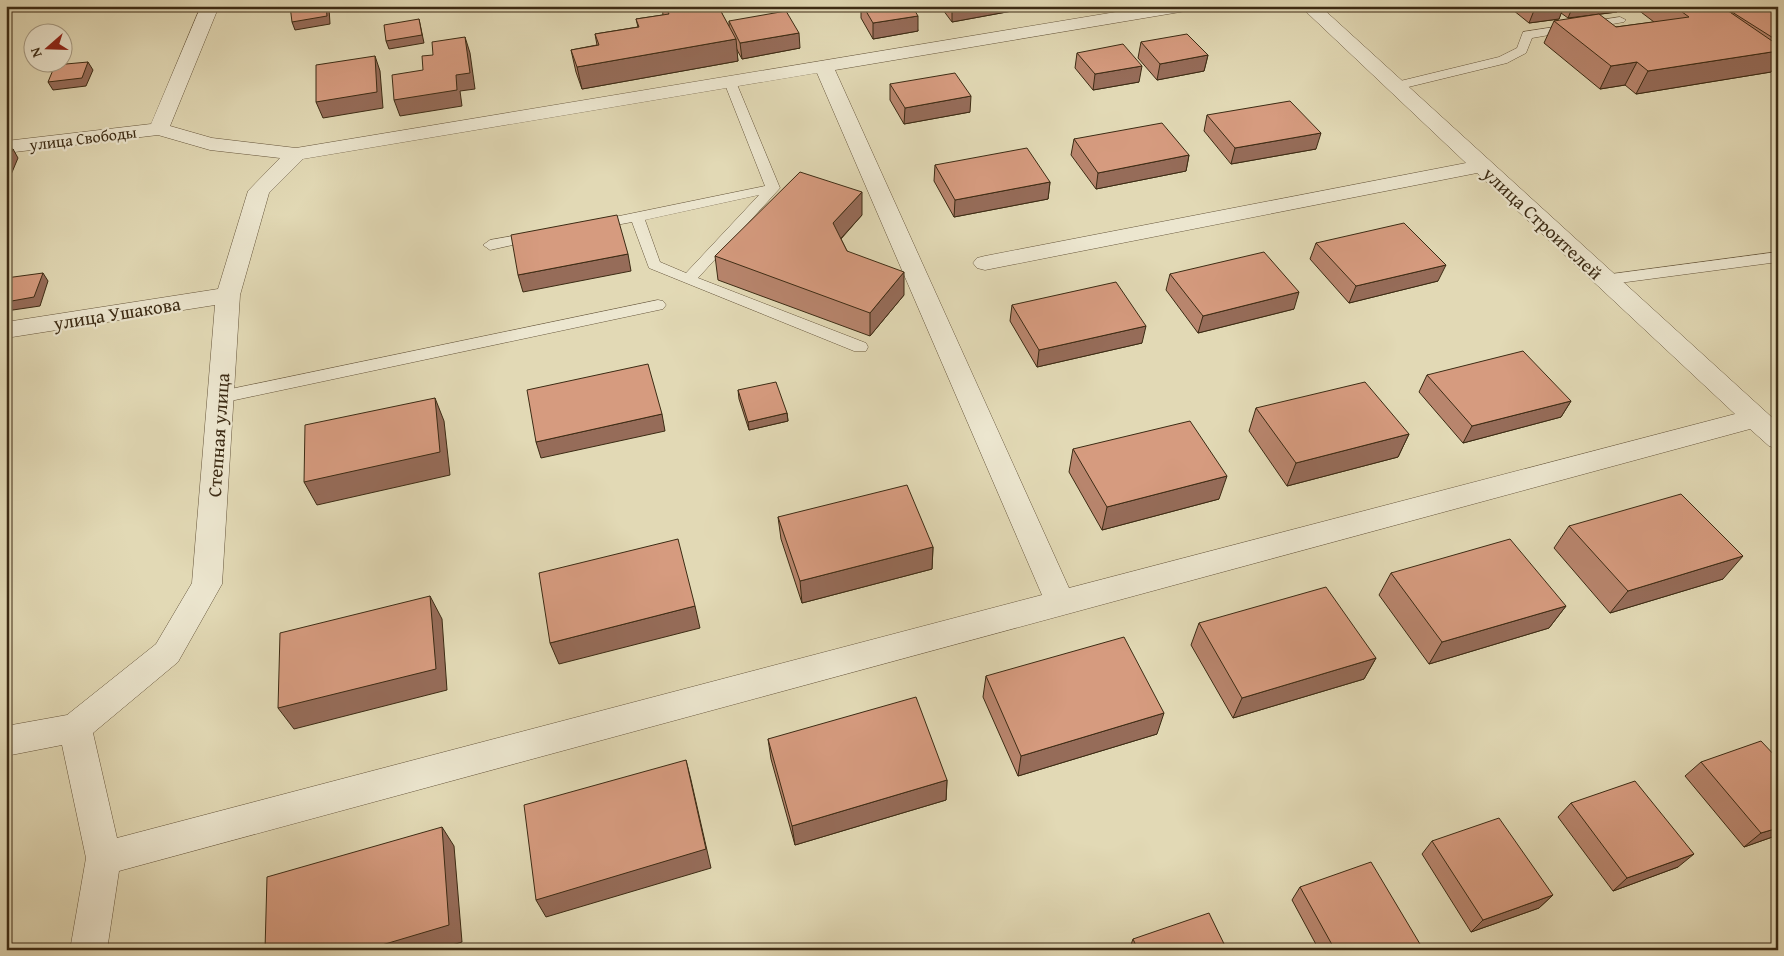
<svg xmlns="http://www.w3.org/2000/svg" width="1784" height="956" font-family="'Gentium Book Plus',serif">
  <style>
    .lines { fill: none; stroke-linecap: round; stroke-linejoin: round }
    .lane-casing { stroke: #66563c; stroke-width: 1 }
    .street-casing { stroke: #66563c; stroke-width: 1 }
    .lane { fill: #ece6cf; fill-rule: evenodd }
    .street { fill: #ece6cf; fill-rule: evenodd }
    .wall { fill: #b8856d; stroke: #3c2b14 }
    .shaded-wall { fill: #966c59; stroke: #3c2b14 }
    .building { fill: #d69b7f; stroke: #3c2b14 }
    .labels { text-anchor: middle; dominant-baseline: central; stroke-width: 4.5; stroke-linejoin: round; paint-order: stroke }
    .far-street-label { font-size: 16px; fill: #3c2b14; stroke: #ece6cf }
    .street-label { font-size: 19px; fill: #3c2b14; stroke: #ece6cf }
  </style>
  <rect width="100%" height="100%" fill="#e2d9b5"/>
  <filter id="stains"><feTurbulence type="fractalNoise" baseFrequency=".004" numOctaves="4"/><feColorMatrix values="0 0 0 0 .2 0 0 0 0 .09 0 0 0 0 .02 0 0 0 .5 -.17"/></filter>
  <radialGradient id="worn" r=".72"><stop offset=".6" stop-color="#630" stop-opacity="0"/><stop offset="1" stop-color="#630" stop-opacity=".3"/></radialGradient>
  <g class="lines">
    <!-- lane casing -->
    <g class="lane-casing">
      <g id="lane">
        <path d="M1620,17L1626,20L1624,22L1532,38L1526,53L1507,63L1396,90L1390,86L1392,83L1499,57L1517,48L1523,32Z"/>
        <path d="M730,78L736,82L780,188L698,278L866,343L868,347L866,351H854L649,268L632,222L595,229L588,225L595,221L765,186L724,82ZM759,195L686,273L660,262L645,220Z"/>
        <path d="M535,232L540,233L542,236L540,239L490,250L483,245L490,240Z"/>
        <path d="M1778,252V262L1604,285L1597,280L1604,275Z"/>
        <path d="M658,300L663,301L666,305L663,309L221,403L215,401L213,397L215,393L221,391Z"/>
      </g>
    </g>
    <!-- street casing -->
    <g class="street-casing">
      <path id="street" d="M201,6H219L170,126L212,138L296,148L1152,6H1195L1192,10L1186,11L835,70L1069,588L1735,414L1477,173L985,270L977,268L973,263L977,258L985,256L1466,163L1300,6H1320L1765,411L1778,423V449L1769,446L1750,429L119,871L107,950H70L86,858L62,745L6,756V726L67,715L156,644L192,583L215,305L6,338V322L218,289L248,191L280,158L210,150L158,135L6,153V141L151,124ZM817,73L1042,595L117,838L93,733L178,662L222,584L240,295L269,193L303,159Z"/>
    </g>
    <!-- lane -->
    <use href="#lane" class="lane"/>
    <!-- street -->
    <use href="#street" class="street"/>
  </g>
  <!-- wall -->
  <g class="wall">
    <path d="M662,6H718L729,27V21L800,48L742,59L736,48L738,61L582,89L576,72L571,50L597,45L595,34L638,27L636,19L663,15Z"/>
    <path d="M861,6H912L918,31L873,39L861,18Z"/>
    <path d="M940,6H1013L1012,11L952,22Z"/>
    <path d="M1508,6H1620L1617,12L1568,18L1561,13L1559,19L1529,23Z"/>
    <path d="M1633,6H1721L1731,13L1732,12L1778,6V73L1773,70L1771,72L1636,94L1625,85L1600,89L1544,43L1554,21L1616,27L1654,22Z"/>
    <path d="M1141,42L1208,55L1204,71L1157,80L1138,58Z"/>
    <path d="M1077,53L1139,82L1093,90L1075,68Z"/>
    <path d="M890,84L970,112L904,124L890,100Z"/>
    <path d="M1207,115L1316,149L1231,164L1204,131Z"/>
    <path d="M1074,139L1189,155L1186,171L1096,189L1071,155Z"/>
    <path d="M935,165L1050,182L1048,199L954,217L934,181Z"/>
    <path d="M862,215L841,239L847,251L904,295L870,336L718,280L715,256Z"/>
    <path d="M1316,243L1438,281L1349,303L1310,259Z"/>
    <path d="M1170,274L1294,309L1198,333L1166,290Z"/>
    <path d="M1012,305L1142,343L1037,367L1010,321Z"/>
    <path d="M1427,375L1571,401L1561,417L1463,443L1419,392Z"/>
    <path d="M738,390L787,413L788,421L749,430L739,399Z"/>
    <path d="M1256,408L1409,434L1398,457L1287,486L1249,431Z"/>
    <path d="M1073,449L1219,499L1102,530L1069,472Z"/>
    <path d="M778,517L933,547L932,569L802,603L781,539Z"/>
    <path d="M1569,526L1723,579L1610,613L1554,548Z"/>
    <path d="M1391,573L1566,606L1549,628L1429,664L1379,595Z"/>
    <path d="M1199,623L1376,658L1364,679L1233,718L1191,645Z"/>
    <path d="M986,676L1157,734L1018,776L983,697Z"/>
    <path d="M768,739L947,780L946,800L795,845L771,759Z"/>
    <path d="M1701,762L1778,835L1744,847L1685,776Z"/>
    <path d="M1571,803L1678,867L1613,891L1558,817Z"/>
    <path d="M1432,841L1553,895L1539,908L1471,932L1422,854Z"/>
    <path d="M1300,887L1414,950H1319L1292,900Z"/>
    <path d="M1133,939L1227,950H1129Z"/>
  </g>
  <!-- shaded-wall -->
  <g class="shaded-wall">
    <path d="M43,6H67L45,9Z"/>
    <path d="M326,6H328L329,8L330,24L295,30L292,22Z"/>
    <path d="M480,6H504L481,10Z"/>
    <path d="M952,6H1013L1012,11L952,22Z"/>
    <path d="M1547,6H1564L1559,19L1529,23L1535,8Z"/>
    <path d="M1573,6H1620L1617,12L1568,18Z"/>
    <path d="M918,16V31L873,39V23Z"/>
    <path d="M419,19L424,43L389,49L386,41Z"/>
    <path d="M799,33L800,48L742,59L740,43Z"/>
    <path d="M465,37L470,53L475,89L460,91L462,106L400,116L394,100L456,75Z"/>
    <path d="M736,39L738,61L582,89L577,67Z"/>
    <path d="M1778,51V61L1771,72L1636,94L1648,71Z"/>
    <path d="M1208,55L1204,71L1157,80L1160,64Z"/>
    <path d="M375,56L380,71L383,108L323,118L316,102Z"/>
    <path d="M88,62L93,70L86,86L53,90L48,82Z"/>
    <path d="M1637,62L1625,85L1600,89L1611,66Z"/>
    <path d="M1142,66L1139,82L1093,90L1095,74Z"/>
    <path d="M971,96L970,112L904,124L905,108Z"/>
    <path d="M1321,133L1316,149L1231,164L1235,148Z"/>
    <path d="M13,149L18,158L10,177L6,178V165Z"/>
    <path d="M1189,155L1186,171L1096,189L1098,173Z"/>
    <path d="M1050,182L1048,199L954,217L955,200Z"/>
    <path d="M862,192V215L834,246L833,223Z"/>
    <path d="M628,254L631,271L523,292L518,275Z"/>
    <path d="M1446,265L1438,281L1349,303L1356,286Z"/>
    <path d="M904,272V295L870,336V313Z"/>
    <path d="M43,273L48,281L40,306L6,311V302Z"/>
    <path d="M1299,292L1294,309L1198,333L1203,316Z"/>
    <path d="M1146,326L1142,343L1037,367L1039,350Z"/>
    <path d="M435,398L444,421L450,475L317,505L304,482Z"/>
    <path d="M1571,401L1561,417L1463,443L1472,426Z"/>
    <path d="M6,404L9,407L6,415Z"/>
    <path d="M787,413L788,421L749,430L748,422Z"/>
    <path d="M662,414L665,431L541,458L536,442Z"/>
    <path d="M1409,434L1398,457L1287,486L1296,463Z"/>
    <path d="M1227,476L1219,499L1102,530L1107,507Z"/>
    <path d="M933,547L932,569L802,603L800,581Z"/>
    <path d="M1743,556L1723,579L1610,613L1628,591Z"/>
    <path d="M430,596L442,619L447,690L294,729L278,708Z"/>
    <path d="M695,606L700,628L559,664L550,643Z"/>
    <path d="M1566,606L1549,628L1429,664L1442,642Z"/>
    <path d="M1376,658L1364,679L1233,718L1242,698Z"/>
    <path d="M1164,713L1157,734L1018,776L1021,756Z"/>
    <path d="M686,760L691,780L711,868L546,917L536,900Z"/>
    <path d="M947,780L946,800L795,845L792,826Z"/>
    <path d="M442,827L454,846L462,942L436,950H365Z"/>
    <path d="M1778,828V835L1744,847L1761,833Z"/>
    <path d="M1694,854L1678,867L1613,891L1627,878Z"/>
    <path d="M1553,895L1539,908L1471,932L1483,920Z"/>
    <path d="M1420,944L1414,950H1403Z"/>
  </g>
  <!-- building -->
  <g class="building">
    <path d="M290,6H326L327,16L292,22Z"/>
    <path d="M665,6H718L736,39L577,67L571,50L599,45L595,34L639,27L636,19L669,14Z"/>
    <path d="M863,6H912L918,16L873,23Z"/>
    <path d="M1533,6H1547L1535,8Z"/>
    <path d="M1674,6H1721L1778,45V51L1648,71L1637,62L1611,66L1554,21L1599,14L1616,27L1689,17Z"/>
    <path d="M1764,6H1778V41L1732,12Z"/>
    <path d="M786,11L799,33L740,43L729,21Z"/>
    <path d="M419,19L422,35L386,41L384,25Z"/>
    <path d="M1187,34L1208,55L1160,64L1141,42Z"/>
    <path d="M465,37L470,73L456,75L457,90L394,100L392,75L423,70L422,56L433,55L432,42Z"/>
    <path d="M1123,44L1142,66L1095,74L1077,53Z"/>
    <path d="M375,56L377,92L316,102V65Z"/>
    <path d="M88,62L82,78L48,82L55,65Z"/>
    <path d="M955,73L971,96L905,108L890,84Z"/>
    <path d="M1290,101L1321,133L1235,148L1207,115Z"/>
    <path d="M1162,123L1189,155L1098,173L1074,139Z"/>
    <path d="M1027,148L1050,182L955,200L935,165Z"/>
    <path d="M13,149L6,165V150Z"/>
    <path d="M800,172L862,192L833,223L847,251L904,272L870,313L715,256Z"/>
    <path d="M617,215L628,254L518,275L511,235Z"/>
    <path d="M1404,223L1446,265L1356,286L1316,243Z"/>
    <path d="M1264,252L1299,292L1203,316L1170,274Z"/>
    <path d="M43,273L34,297L6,302V278Z"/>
    <path d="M1116,282L1146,326L1039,350L1012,305Z"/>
    <path d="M1523,351L1571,401L1472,426L1427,375Z"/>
    <path d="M648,364L662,414L536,442L527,390Z"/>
    <path d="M776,382L787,413L748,422L738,390Z"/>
    <path d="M1365,382L1409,434L1296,463L1256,408Z"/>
    <path d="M435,398L440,452L304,482L305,425Z"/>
    <path d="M1190,421L1227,476L1107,507L1073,449Z"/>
    <path d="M907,485L933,547L800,581L778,517Z"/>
    <path d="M1681,494L1743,556L1628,591L1569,526Z"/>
    <path d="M678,539L695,606L550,643L539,573Z"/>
    <path d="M1510,539L1566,606L1442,642L1391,573Z"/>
    <path d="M1326,587L1376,658L1242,698L1199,623Z"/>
    <path d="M430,596L436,669L278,708L280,633Z"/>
    <path d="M1124,637L1164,713L1021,756L986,676Z"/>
    <path d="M916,697L947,780L792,826L768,739Z"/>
    <path d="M1761,741L1778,759V828L1761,833L1701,762Z"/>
    <path d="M686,760L706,849L536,900L524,805Z"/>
    <path d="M1635,781L1694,854L1627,878L1571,803Z"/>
    <path d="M1499,818L1553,895L1483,920L1432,841Z"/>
    <path d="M442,827L449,925L365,950H265L267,877Z"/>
    <path d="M1371,862L1420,944L1403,950H1335L1300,887Z"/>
    <path d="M1209,913L1227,950H1138L1133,939Z"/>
  </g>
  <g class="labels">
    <!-- far-street labels -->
    <g class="far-street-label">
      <text transform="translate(83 138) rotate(-7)">улица Свободы</text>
    </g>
    <!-- street labels -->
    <g class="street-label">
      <text transform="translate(1543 223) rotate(43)">улица Строителей</text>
      <text transform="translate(117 313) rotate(-9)">улица Ушакова</text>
      <text transform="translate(218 435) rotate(-86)">Степная улица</text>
    </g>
  </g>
  <!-- margin -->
  <rect width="1784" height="956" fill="none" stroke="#e2d9b5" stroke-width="25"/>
  <rect x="8" y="8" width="1769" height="941" fill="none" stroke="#3c2b14" stroke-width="2.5"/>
  <rect x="12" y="12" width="1759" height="931" fill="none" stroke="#3c2b14"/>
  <!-- north arrow -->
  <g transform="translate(48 48) rotate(250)"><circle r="24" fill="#ece6cf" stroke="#a69b84"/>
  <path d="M0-4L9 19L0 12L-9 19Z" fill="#8f2418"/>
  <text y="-8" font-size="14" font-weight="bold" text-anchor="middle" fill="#3c2b14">N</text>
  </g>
  <rect width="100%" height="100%" filter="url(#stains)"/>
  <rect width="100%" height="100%" fill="url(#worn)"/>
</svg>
